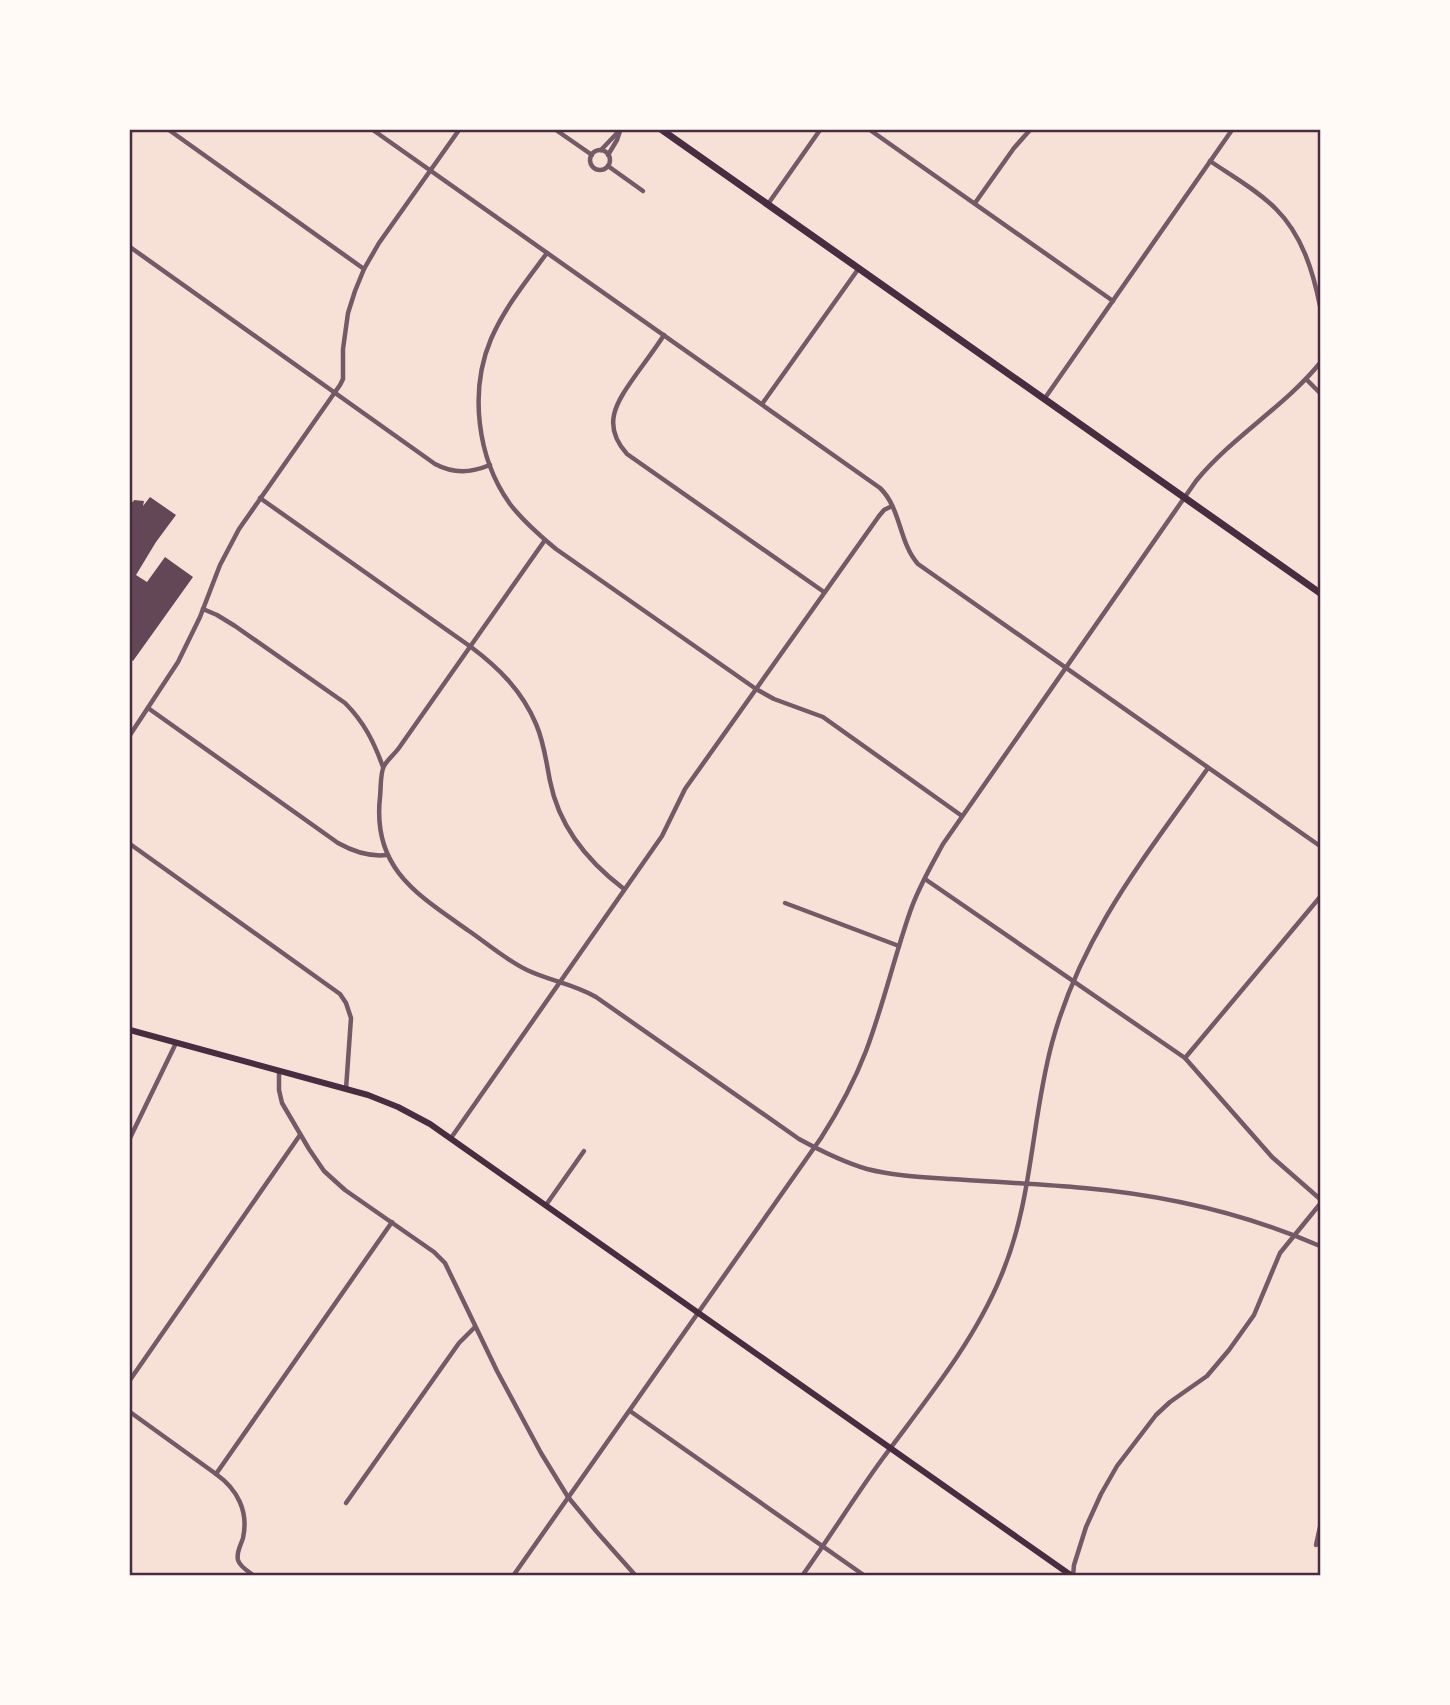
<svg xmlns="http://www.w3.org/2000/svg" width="1450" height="1705" font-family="Barlow,sans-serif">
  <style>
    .building { fill: #644757 }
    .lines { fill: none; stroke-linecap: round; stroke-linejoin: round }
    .minor { stroke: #755966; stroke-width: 4.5 }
    .secondary { stroke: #4a2c40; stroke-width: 6 }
    .primary { stroke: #4a2c40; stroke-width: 7 }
    .neatline { fill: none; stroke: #4a2c40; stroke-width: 2.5 }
  </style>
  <rect width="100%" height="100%" fill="#f7e1d7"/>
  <!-- building -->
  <path class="building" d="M150,497L176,515L156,542L136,575L147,582L165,557L193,577L133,661L130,659V500L133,502L134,500L144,501L143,506Z"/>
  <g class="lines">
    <!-- minor -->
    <g class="minor">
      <path d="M169,130L364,269"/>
      <path d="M373,130L880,488C901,508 899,543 918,564L1320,846"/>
      <path d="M556,130L592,155"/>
      <path d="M870,130L1113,301"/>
      <path d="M601,150L620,130"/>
      <circle cx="600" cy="160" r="10"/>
      <path d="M608,155L617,140L620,131"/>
      <path d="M1210,161C1232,176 1257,190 1276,209C1302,235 1313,271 1320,306"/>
      <path d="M608,166L643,191"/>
      <path d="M975,203L1014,148L1030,130"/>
      <path d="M768,204L820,130"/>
      <path d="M130,247L435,464C454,474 470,473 490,465"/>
      <path d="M547,253C527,280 505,307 491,339C469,391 477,458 510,504C523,521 539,535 556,549L756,689L774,699L823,717L962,816"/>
      <path d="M664,335C655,349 645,362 635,376C616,403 601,425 627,454L824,592"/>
      <path d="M1306,379L1320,393"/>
      <path d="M1045,398L1232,130"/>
      <path d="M762,404L859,268"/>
      <path d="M260,498L471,647C499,668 522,691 536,724C544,742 546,761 550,781C559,827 587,861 624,889"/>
      <path d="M545,540L401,745C397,752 387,760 384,766C380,773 381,789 380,797C372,869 418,895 469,931C488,944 506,960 527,970C550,981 574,984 596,997L799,1139C821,1151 843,1162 867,1169C894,1176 923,1177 951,1179C995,1182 1040,1184 1084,1188C1164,1195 1246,1214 1320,1246"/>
      <path d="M203,609L217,615L235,626L345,703C364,722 374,742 383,767"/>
      <path d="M148,708L338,843C354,852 369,857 387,855"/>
      <path d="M130,735L178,662L200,617L220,565L239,529L340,385L343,379V349L348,313L355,291L364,269L379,243L459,130"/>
      <path d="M130,844L340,994L346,1003L351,1018L346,1089"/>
      <path d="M925,879L1185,1058L1272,1157L1320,1199"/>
      <path d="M785,903L899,946"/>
      <path d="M1185,1058L1320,897"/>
      <path d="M279,1071V1090L282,1103L309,1149L324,1171L345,1190L434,1252L445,1263L497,1371L541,1453L568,1497L596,1531L636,1576"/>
      <path d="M130,1138L176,1043"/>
      <path d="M451,1138L662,836L685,789L879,516L884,510L892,506"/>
      <path d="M546,1205L584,1151"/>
      <path d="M130,1380L300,1135"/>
      <path d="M630,1411L865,1576"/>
      <path d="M130,1412L216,1474C237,1489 249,1511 243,1538C241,1545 236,1552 238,1560C240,1567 248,1571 254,1576"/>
      <path d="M216,1474L392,1222"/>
      <path d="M346,1503L459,1343L475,1327"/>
      <path d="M1316,1545L1320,1527"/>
      <path d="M513,1576L821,1138C839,1110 854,1082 866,1051C883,1006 894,958 910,912C918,888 931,866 943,844L1196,481C1233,436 1284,407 1320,363"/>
      <path d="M802,1576C830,1537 855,1496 883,1458C926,1400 974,1342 1001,1276C1033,1201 1031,1120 1052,1043C1081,935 1145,857 1208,768"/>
      <path d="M1073,1576L1074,1565L1086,1527L1101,1494L1117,1466L1156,1415L1170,1402L1207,1376L1229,1350L1254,1315L1280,1253L1320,1204"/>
    </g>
    <!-- secondary -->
    <path class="secondary" d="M130,1030L368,1095L398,1107L430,1124L1072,1576"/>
    <!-- primary -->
    <path class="primary" d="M662,130L1320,593"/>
  </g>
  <!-- border -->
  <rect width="1450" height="1705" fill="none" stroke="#fffaf5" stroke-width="262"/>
  <rect x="131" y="131" width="1188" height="1443" class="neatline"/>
</svg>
